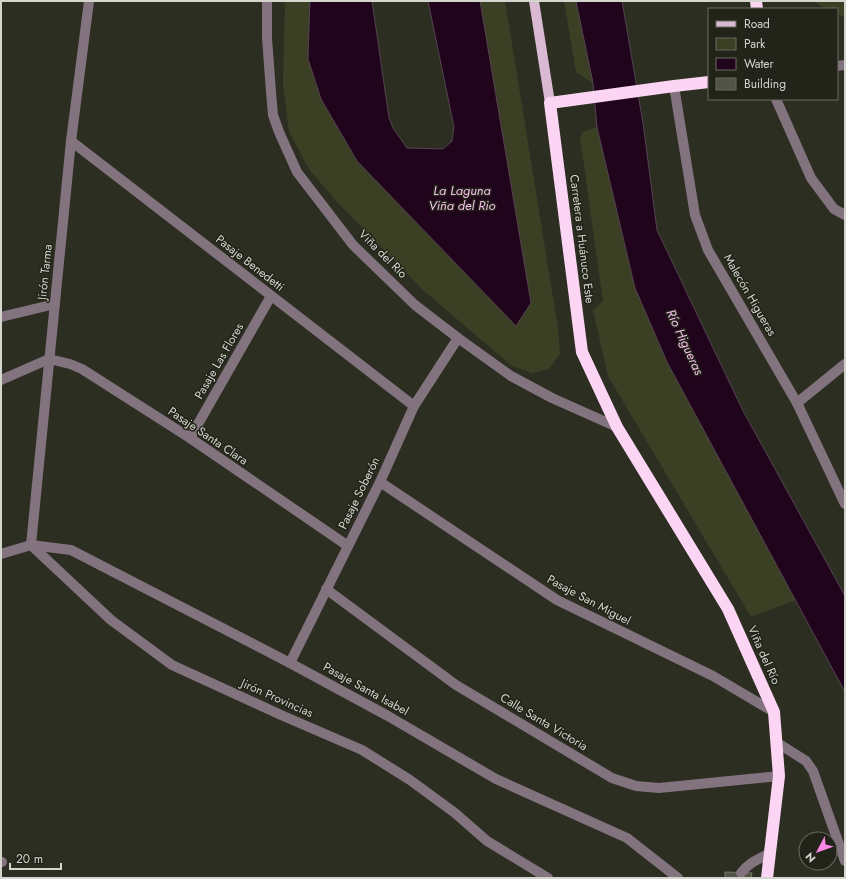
<svg xmlns="http://www.w3.org/2000/svg" width="846" height="879" font-family="Jost,sans-serif">
  <style>
    .green { fill: #3b4025 }
    .water { fill: #1f041b; stroke: #554351 }
    .building { fill: #505346; stroke: #74776a }
    .lines { fill: none; stroke-linecap: round; stroke-linejoin: round }
    .minor { stroke: #83737f; stroke-width: 10 }
    .major { stroke: #dab9d3; stroke-width: 10 }
    .highway { stroke: #fdd5f4; stroke-width: 12 }
    .labels { text-anchor: middle; dominant-baseline: central; stroke-width: 3; stroke-linejoin: round; paint-order: stroke }
    .street-label { font-size: 12px; fill: #d4d6ce; stroke: #222419 }
    .water-label { font-size: 13px; font-style: italic; fill: #f8bdec; stroke: #222419 }
  </style>
  <rect width="100%" height="100%" fill="#2c2e22"/>
  <!-- green -->
  <g class="green">
    <path d="M285,1H310L308,59L321,99L357,161L516,326L531,303L480,1H505L558,328L560,354L549,369L532,373L512,366L423,290L335,200L309,169L289,132L283,85Z"/>
    <path d="M564,1H576L593,83L576,72Z"/>
    <path d="M813,1H845V18L837,14V9H826Z"/>
    <path d="M597,127L635,288L667,362L796,600L751,617L608,376L593,310L603,301L580,137L583,132Z"/>
  </g>
  <!-- water -->
  <g class="water">
    <path d="M310,1H372L389,118L393,128L407,148L443,149L452,141L454,127L428,1H480L531,303L516,326L357,161L321,99L308,59Z"/>
    <path d="M576,1H622L643,123L657,230L743,411L845,596V692L667,362L635,288L597,127L593,83Z"/>
  </g>
  <!-- building -->
  <path class="building" d="M725,872L752,873L751,878H725Z"/>
  <g class="lines">
    <!-- minor -->
    <g class="minor">
      <path d="M89,1L71,141L31,545L71,550L290,663L388,716L496,779L627,838L678,878"/>
      <path d="M267,1V38L271,92L273,115L279,132L297,172L353,245L415,305L458,338L511,376L552,398L617,427"/>
      <path d="M837,66L845,65"/>
      <path d="M674,86L695,215L708,250L797,403L845,504"/>
      <path d="M776,99L811,178L834,209L845,215"/>
      <path d="M71,141L414,406"/>
      <path d="M1,317L55,304"/>
      <path d="M1,380L49,359L70,364L82,369L190,438L348,546"/>
      <path d="M797,403L845,364"/>
      <path d="M190,438L271,296"/>
      <path d="M380,482L557,600L713,676L774,712"/>
      <path d="M1,554L31,545L111,620L172,665L281,715L362,750L410,780L455,813L487,841L548,878"/>
      <path d="M326,589L456,685L612,778L636,786L659,788L779,776"/>
      <path d="M290,663L380,482L414,406L458,338"/>
      <path d="M776,742L806,761L813,771L845,861"/>
      <path d="M1,862H2"/>
      <path d="M741,873C748,863 759,859 770,853"/>
    </g>
    <!-- major -->
    <path class="major" d="M534,1L550,103"/>
    <!-- highway -->
    <g class="highway">
      <path d="M756,1L757,9"/>
      <path d="M709,82L674,86L550,103L582,352L617,427L728,609L774,712L779,776L767,878"/>
    </g>
  </g>
  <g class="labels">
    <!-- street labels -->
    <g class="street-label">
      <text transform="translate(582 239) rotate(83)">Carretera a Huánuco Este</text>
      <text transform="translate(383 254) rotate(45)">Viña del Río</text>
      <text transform="translate(250 263) rotate(38)">Pasaje Benedetti</text>
      <text transform="translate(45 272) rotate(-84)">Jirón Tarma</text>
      <text transform="translate(750 295) rotate(60)">Malecón Higueras</text>
      <text transform="translate(219 361) rotate(-60)">Pasaje Las Flores</text>
      <text transform="translate(208 436) rotate(34)">Pasaje Santa Clara</text>
      <text transform="translate(359 493) rotate(-64)">Pasaje Soberón</text>
      <text transform="translate(589 600) rotate(28)">Pasaje San Miguel</text>
      <text transform="translate(764 655) rotate(66)">Viña del Río</text>
      <text transform="translate(366 689) rotate(29)">Pasaje Santa Isabel</text>
      <text transform="translate(277 698) rotate(24)">Jirón Provincias</text>
      <text transform="translate(544 722) rotate(31)">Calle Santa Victoria</text>
    </g>
    <!-- water labels -->
    <g class="water-label">
      <text x="462" y="190">La Laguna<tspan x="462" dy="15">Viña del Rio</tspan></text>
      <text transform="translate(685 342) rotate(65)">Río Higueras</text>
    </g>
  </g>
  <!-- border -->
  <rect width="846" height="879" fill="none" stroke="#d4d6ce" stroke-width="4"/>
  <!-- legend -->
  <rect x="708" y="8" width="130" height="92" fill="#222419" stroke="#696b61"/>
  <rect x="716" y="21" width="20" height="6" fill="#dab9d3" stroke="#696b61"/>
  <text x="744" y="28" font-size="12" fill="#d4d6ce">Road</text>
  <rect x="716" y="38" width="20" height="12" fill="#3b4025" stroke="#696b61"/>
  <text x="744" y="48" font-size="12" fill="#d4d6ce">Park</text>
  <rect x="716" y="58" width="20" height="12" fill="#1f041b" stroke="#696b61"/>
  <text x="744" y="68" font-size="12" fill="#d4d6ce">Water</text>
  <rect x="716" y="78" width="20" height="12" fill="#505346" stroke="#696b61"/>
  <text x="744" y="88" font-size="12" fill="#d4d6ce">Building</text>
  <!-- north arrow -->
  <g transform="translate(818 851) rotate(229)"><circle r="19" fill="#222419" stroke="#696b61"/>
  <path d="M0-3L7 15L0 10L-7 15Z" fill="#fa87e7"/>
  <text y="-6" font-size="11" font-weight="bold" text-anchor="middle" fill="#d4d6ce">N</text>
  </g>
  <!-- scale -->
  <path d="M10 863v6h51v-6" fill="none" stroke="#d4d6ce" stroke-width="2"/>
  <text x="16" y="863" font-size="12" fill="#d4d6ce" stroke="#222419" stroke-width="3" paint-order="stroke">20 m</text>
</svg>
